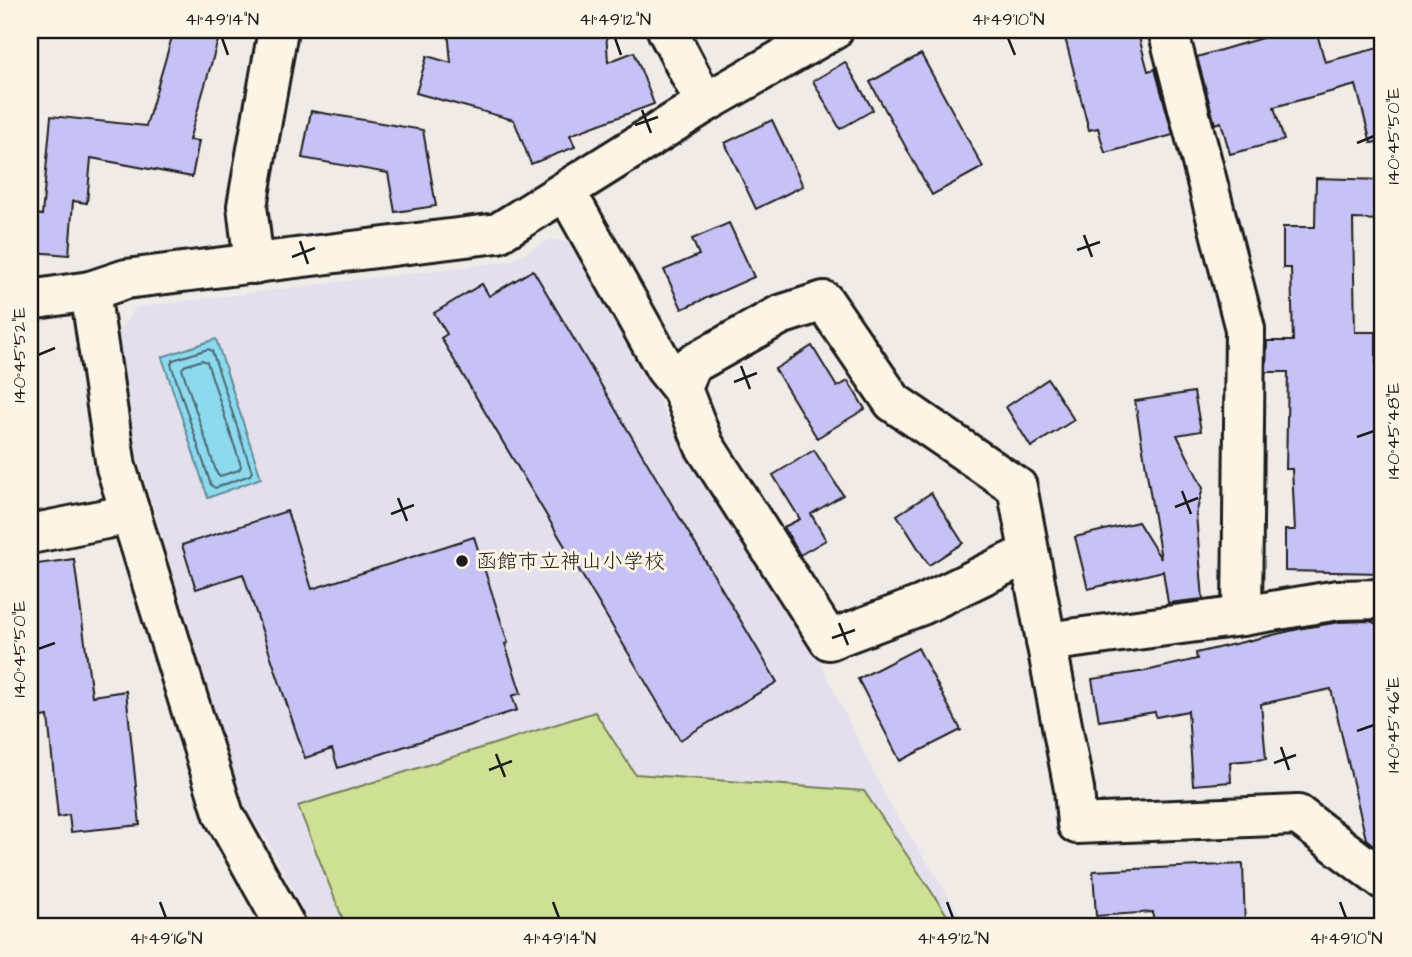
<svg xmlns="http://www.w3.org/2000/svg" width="1412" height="957" font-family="'Architects Daughter','Klee One',sans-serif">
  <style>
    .built { fill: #e4dfec }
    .green { fill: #cee094; stroke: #757e58; stroke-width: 2 }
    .water { fill: #8dd9ed; stroke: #608d99; stroke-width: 2 }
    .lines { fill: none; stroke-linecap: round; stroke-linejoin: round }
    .shore { stroke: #496870; stroke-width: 2 }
    .building { fill: #c7c2f5; stroke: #1c1c1c; stroke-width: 2 }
    .minor-casing { stroke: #1c1c1c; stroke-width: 44 }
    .minor { stroke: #fcf5e5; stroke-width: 38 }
    .ticks { fill: none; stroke: #1c1c1c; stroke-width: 2.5 }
    .poi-dot { fill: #1c1c1c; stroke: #fcf5e5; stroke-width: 2.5 }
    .labels { text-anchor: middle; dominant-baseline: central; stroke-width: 6; stroke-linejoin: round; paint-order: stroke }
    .poi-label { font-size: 21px; fill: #1c1c1c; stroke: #fcf5e5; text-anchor: start }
    .neatline { fill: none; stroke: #1c1c1c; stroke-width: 2.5 }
    .ticks-label { font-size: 18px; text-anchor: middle; fill: #1c1c1c }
  </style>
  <rect width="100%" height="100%" fill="#f1ebe8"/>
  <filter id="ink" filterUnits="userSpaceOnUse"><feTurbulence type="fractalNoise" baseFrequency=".0143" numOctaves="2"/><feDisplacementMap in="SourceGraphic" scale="14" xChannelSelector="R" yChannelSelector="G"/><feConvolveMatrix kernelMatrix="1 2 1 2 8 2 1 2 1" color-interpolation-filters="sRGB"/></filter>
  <g filter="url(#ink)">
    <!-- built -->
    <path class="built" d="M551,239L573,243L627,332L684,453L823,668L888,801L968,927H312L266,838L244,807L137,455L118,332L136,307L509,261Z"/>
    <!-- green -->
    <path class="green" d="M595,712L635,774L864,791L955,927H346L298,806Z"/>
    <!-- water -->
    <path class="water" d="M216,339L261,478L208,498L162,357Z"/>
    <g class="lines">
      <!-- shore -->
      <g class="shore">
        <path d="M208,349L212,351L252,472L250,475L215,488L211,485L171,364L173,360Z"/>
        <path d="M202,360L207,362L241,466L239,470L220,476L217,474L182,369L184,366Z"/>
      </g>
    </g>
    <!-- building -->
    <g class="building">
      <path d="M174,30H221L189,140L199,141L192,177L91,158L87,203L73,201L69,255L33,252L35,214L42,215L51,116L146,126Z"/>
      <path d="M448,30H606L608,62L634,52L654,104L570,135L575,147L531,164L514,120L416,93L427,56L451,63Z"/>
      <path d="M1063,30H1137L1148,71L1155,69L1173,135L1105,153L1098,128L1089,130Z"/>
      <path d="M1270,30H1316L1325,62L1382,47V141L1371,143L1356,85L1274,107L1284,140L1230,154L1221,122L1215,124L1197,57L1272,35Z"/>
      <path d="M921,54L983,167L932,195L870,82Z"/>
      <path d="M845,62L873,110L840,129L813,81Z"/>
      <path d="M311,111L423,130L436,206L395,212L388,173L302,158Z"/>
      <path d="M772,120L803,186L756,209L725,143Z"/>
      <path d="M1316,178L1382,180V220L1353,219L1355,332H1376V364L1382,365V573L1285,571V530H1295L1292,469H1286L1288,372H1266L1267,341H1293L1291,268H1283V227H1315Z"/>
      <path d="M729,223L754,277L682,309L664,270L699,255L692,239Z"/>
      <path d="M533,270L777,682L680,740L441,338L447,334L434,313L482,284L489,296Z"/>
      <path d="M812,346L837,387L848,381L865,409L817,438L775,369Z"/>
      <path d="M1048,379L1074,420L1031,447L1006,407Z"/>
      <path d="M1194,392L1201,431L1177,435L1203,488L1196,514L1203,599L1168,603L1163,571L1088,589L1075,537L1138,522L1161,559L1135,401Z"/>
      <path d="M814,450L843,495L811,514L826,540L800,555L784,527L800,519L773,475Z"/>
      <path d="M931,493L963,543L929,565L897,515Z"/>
      <path d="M287,511L312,589L474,537L508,643L505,644L521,693L512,696L517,710L338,768L332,749L305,758L243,574L196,589L182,545Z"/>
      <path d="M74,559L92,696L126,691L140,825L71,832L69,815L58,817L48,716L37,718L30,663V565Z"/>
      <path d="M1370,621L1382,626V852L1366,839L1331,689L1261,704L1266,759L1230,762L1231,782L1193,785L1188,711L1156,717L1155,712L1099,721L1092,679L1146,671L1197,659L1196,653L1303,628L1340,622Z"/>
      <path d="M918,648L961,730L900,761L858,679Z"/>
      <path d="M1243,864L1245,927H1153V912L1096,916L1093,871Z"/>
    </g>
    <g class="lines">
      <!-- minor casing -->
      <g class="minor-casing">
        <g id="minor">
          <path d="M667,30L705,103"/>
          <path d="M1168,30L1245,329L1242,616L1338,600L1382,599"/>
          <path d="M577,211L665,368L682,389"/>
          <path d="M254,264L247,206L278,30"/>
          <path d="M90,291L116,467L224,815L286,927"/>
          <path d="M30,300L90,291L126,279L498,233L705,103L833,30"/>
          <path d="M30,534L131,514"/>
          <path d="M1029,553L922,605L829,640L704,445L682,389L691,365L780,315L824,301L893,402L1017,487L1074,789L1077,824L1298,815L1382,879"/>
          <path d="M1046,642L1242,616"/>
        </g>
      </g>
      <!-- minor -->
      <use href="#minor" class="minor"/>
    </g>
  </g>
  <!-- ticks -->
  <path class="ticks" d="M222,38L228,55M615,38L621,55M1008,38L1015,55M642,110L651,133M635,125L658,117M1357,143L1374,136M1084,235L1092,257M300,241L308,264M1077,250L1100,242M292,257L315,248M38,355L55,348M741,366L750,389M734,382L757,373M1357,437L1374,431M1182,491L1191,514M398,498L407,521M1175,507L1198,498M391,514L414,505M839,623L848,645M832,638L855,630M38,649L55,643M1357,731L1374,725M1281,747L1289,770M496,754L505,777M1274,763L1296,755M489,770L512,761M160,902L166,918M553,902L559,918M947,902L953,918M1340,902L1346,918"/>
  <!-- markers -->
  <circle class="poi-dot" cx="462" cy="561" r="7"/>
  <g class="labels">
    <!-- poi labels -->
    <g class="poi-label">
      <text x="476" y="561">函館市立神山小学校</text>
    </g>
  </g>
  <!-- margin -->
  <rect width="1412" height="957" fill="none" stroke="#fcf5e5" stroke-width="77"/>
  <rect x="38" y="38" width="1336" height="880" class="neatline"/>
  <g class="ticks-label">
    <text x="222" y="25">41°49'14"N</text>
    <text x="615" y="25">41°49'12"N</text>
    <text x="1008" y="25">41°49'10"N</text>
    <text transform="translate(1393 136) rotate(-90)" y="6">140°45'50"E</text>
    <text transform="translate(19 355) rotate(-90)" y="6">140°45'52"E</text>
    <text transform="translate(1393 431) rotate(-90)" y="6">140°45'48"E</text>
    <text transform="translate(19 649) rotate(-90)" y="6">140°45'50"E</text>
    <text transform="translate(1393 725) rotate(-90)" y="6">140°45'46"E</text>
    <text x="166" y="944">41°49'16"N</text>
    <text x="559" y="944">41°49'14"N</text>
    <text x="953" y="944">41°49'12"N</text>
    <text x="1346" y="944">41°49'10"N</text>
  </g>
</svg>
